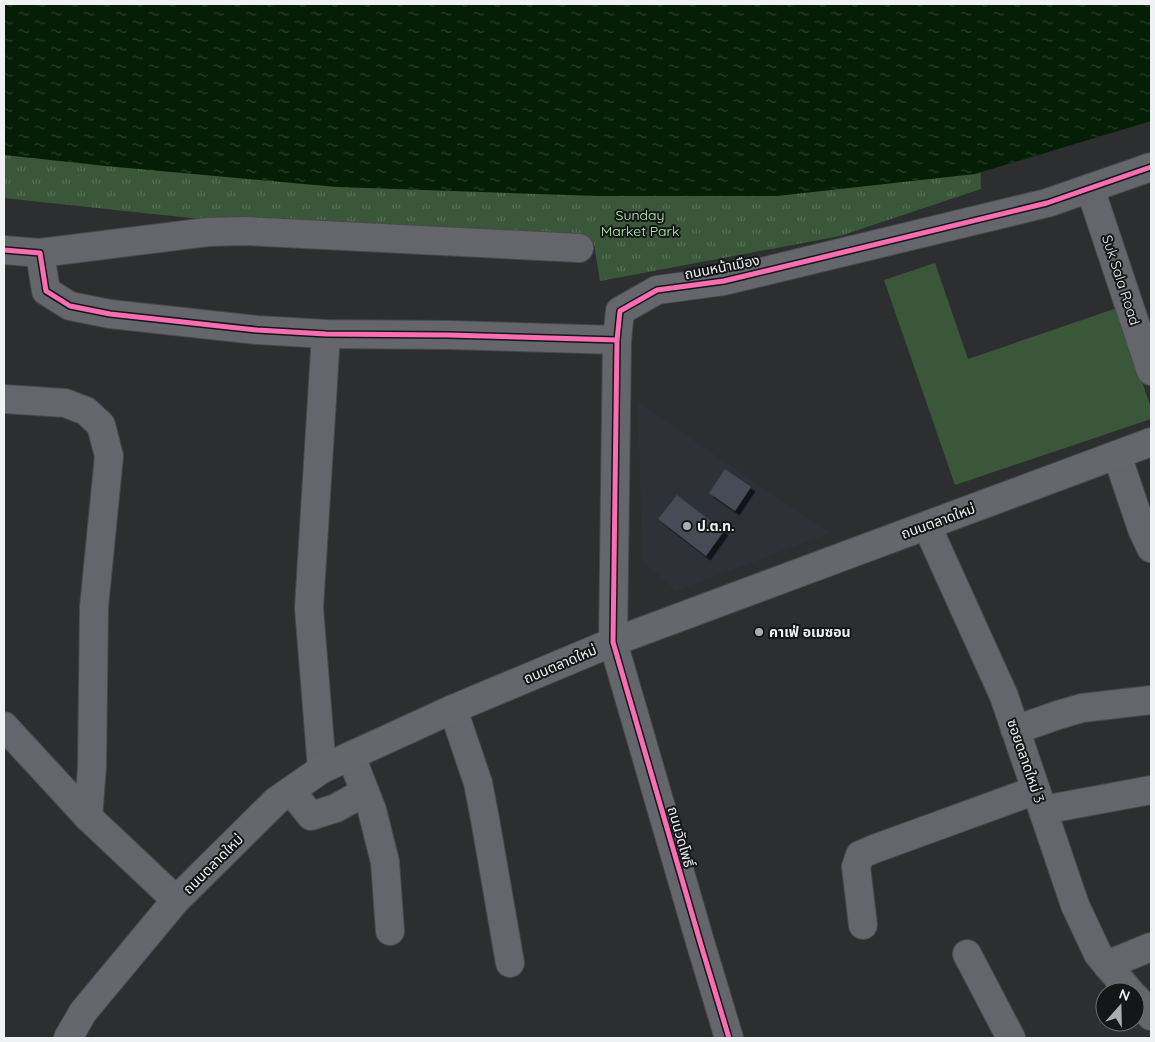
<svg xmlns="http://www.w3.org/2000/svg" width="1155" height="1042" font-family="Quicksand,'Noto Sans Thai',sans-serif">
  <style>
    .built { fill: #2f3139 }
    .grass { fill: url(#grass-tufts) }
    .garden { fill: #3a5839 }
    .water { fill: url(#water-ripples) }
    .building { fill: #464b54; filter: url(#shadow) }
    .lines { fill: none; stroke-linecap: round; stroke-linejoin: round }
    .minor-casing { stroke: #48494a; stroke-width: 30 }
    .major-casing { stroke: #48494a; stroke-width: 30 }
    .minor { stroke: #64666b; stroke-width: 28 }
    .major { stroke: #64686d; stroke-width: 28 }
    .cycleway-casing { stroke: #151617; stroke-width: 8 }
    .cycleway { stroke: #f96db3; stroke-width: 5 }
    .poi-dot { fill: #acadae; stroke: #151617; stroke-width: 2 }
    .labels { text-anchor: middle; dominant-baseline: central; stroke-width: 4; stroke-linejoin: round; paint-order: stroke }
    .park-label { font-size: 14px; fill: #b5f4b3; stroke: #151617 }
    .street-label { font-size: 14px; fill: #f0f1f2; stroke: #151617 }
    .poi-label { font-size: 14px; font-weight: bold; fill: #f0f1f2; stroke: #151617; text-anchor: start }
  </style>
  <defs>
    <pattern id="grass-tufts" width="24" height="20" patternUnits="userSpaceOnUse" patternTransform="scale(1.25)"><rect width="24" height="20" fill="#3a5839"/><path d="M3 7l-1-3M5 7V3M7 7l1-3M15 17l-1-3M17 17v-4M19 17l1-3" fill="none" stroke="#577056"/></pattern>
    <pattern id="water-ripples" width="26" height="14" patternUnits="userSpaceOnUse" patternTransform="scale(1.25)"><rect width="26" height="14" fill="#051f06"/><path d="M2 4q2-2 4 0t4 0M15 11q2-2 4 0t4 0" fill="none" stroke="#2a402b"/></pattern>
    <filter id="shadow"><feDropShadow dx="4.5" dy="4.5" stdDeviation="0" flood-color="#0009"/></filter>
  </defs>
  <rect width="100%" height="100%" fill="#2d2e2f"/>
  <!-- built -->
  <path class="built" d="M638,403L830,533L676,591L642,561Z"/>
  <!-- grass -->
  <path class="grass" d="M4,131L980,155L981,189L840,236L600,281L594,244L266,226L4,198Z"/>
  <!-- garden -->
  <path class="garden" d="M935,263L968,359L1117,308L1151,408V419L955,485L884,280Z"/>
  <!-- water -->
  <path class="water" d="M4,4H1151V121L975,174L777,196H596L337,187L106,166L4,155Z"/>
  <!-- building -->
  <g class="building">
    <path d="M725,469L751,487L735,511L709,493Z"/>
    <path d="M677,495L724,531L706,556L658,519Z"/>
  </g>
  <g class="lines">
    <!-- minor casing -->
    <g class="minor-casing">
      <g id="minor">
        <path d="M1090,188L1151,371"/>
        <path d="M4,250L40,253L46,291L70,306L110,314L257,330L326,334L448,335L617,340"/>
        <path d="M40,253L208,232L245,231L579,248"/>
        <path d="M4,399L65,403L86,411L101,425L109,456L94,607L92,767L88,817"/>
        <path d="M1117,455L1142,529L1151,548"/>
        <path d="M927,526L1004,696L1075,905L1098,954L1130,992"/>
        <path d="M453,709L478,783L485,819L510,963"/>
        <path d="M4,726L88,817L176,900"/>
        <path d="M1015,730L1058,715L1082,708L1151,700"/>
        <path d="M351,756L372,810L385,862L390,931"/>
        <path d="M322,769L309,608L326,334"/>
        <path d="M291,791L311,816L336,808L365,792"/>
        <path d="M1043,810L1151,790"/>
        <path d="M863,925L856,867L860,855L874,849L1036,790"/>
        <path d="M967,954L1011,1038"/>
        <path d="M1107,965L1151,947"/>
        <path d="M1135,997L1151,1016"/>
        <path d="M729,1038L701,945L613,642L617,340L620,311L657,290L724,281L1047,203L1151,167"/>
      </g>
    </g>
    <!-- major casing -->
    <g class="major-casing">
      <path id="major" d="M68,1038L83,1012L176,900L276,801L322,769L453,709L613,642L1151,442"/>
    </g>
    <!-- minor -->
    <use href="#minor" class="minor"/>
    <!-- major -->
    <use href="#major" class="major"/>
    <!-- cycleway casing -->
    <g class="cycleway-casing">
      <g id="cycleway">
        <path d="M4,250L40,253L46,291L70,306L110,314L257,330L326,334L448,335L617,340"/>
        <path d="M729,1038L701,945L613,642L617,340L620,311L657,290L724,281L1047,203L1151,167"/>
      </g>
    </g>
    <!-- cycleway -->
    <use href="#cycleway" class="cycleway"/>
  </g>
  <!-- markers -->
  <g class="poi-dot">
    <circle cx="687" cy="526" r="5"/>
    <circle cx="759" cy="632" r="5"/>
  </g>
  <g class="labels">
    <!-- park labels -->
    <g class="park-label">
      <text x="640" y="215">Sunday<tspan x="640" dy="16">Market Park</tspan></text>
    </g>
    <!-- street labels -->
    <g class="street-label">
      <text transform="translate(722 267) rotate(-11)">ถนนหน้าเมือง</text>
      <text transform="translate(1121 280) rotate(72)">Suk Sala Road</text>
      <text transform="translate(938 521) rotate(-20)">ถนนตลาดใหม่</text>
      <text transform="translate(560 664) rotate(-23)">ถนนตลาดใหม่</text>
      <text transform="translate(1026 761) rotate(71)">ซอยตลาดใหม่ 3</text>
      <text transform="translate(681 837) rotate(74)">ถนนวัดโพธิ์</text>
      <text transform="translate(213 864) rotate(-45)">ถนนตลาดใหม่</text>
    </g>
    <!-- poi labels -->
    <g class="poi-label">
      <text x="697" y="526">ป.ต.ท.</text>
      <text x="769" y="632">คาเฟ่ อเมซอน</text>
    </g>
  </g>
  <!-- border -->
  <rect width="1155" height="1042" fill="none" stroke="#f0f1f2" stroke-width="10"/>
  <!-- north arrow -->
  <g transform="translate(1120 1007) rotate(20)"><circle r="24" fill="#151617" stroke="#6d6e6f"/>
  <path d="M0-4L9 19L0 12L-9 19Z" fill="#acadae"/>
  <text y="-8" font-size="14" font-weight="bold" text-anchor="middle" fill="#f0f1f2">N</text>
  </g>
</svg>
